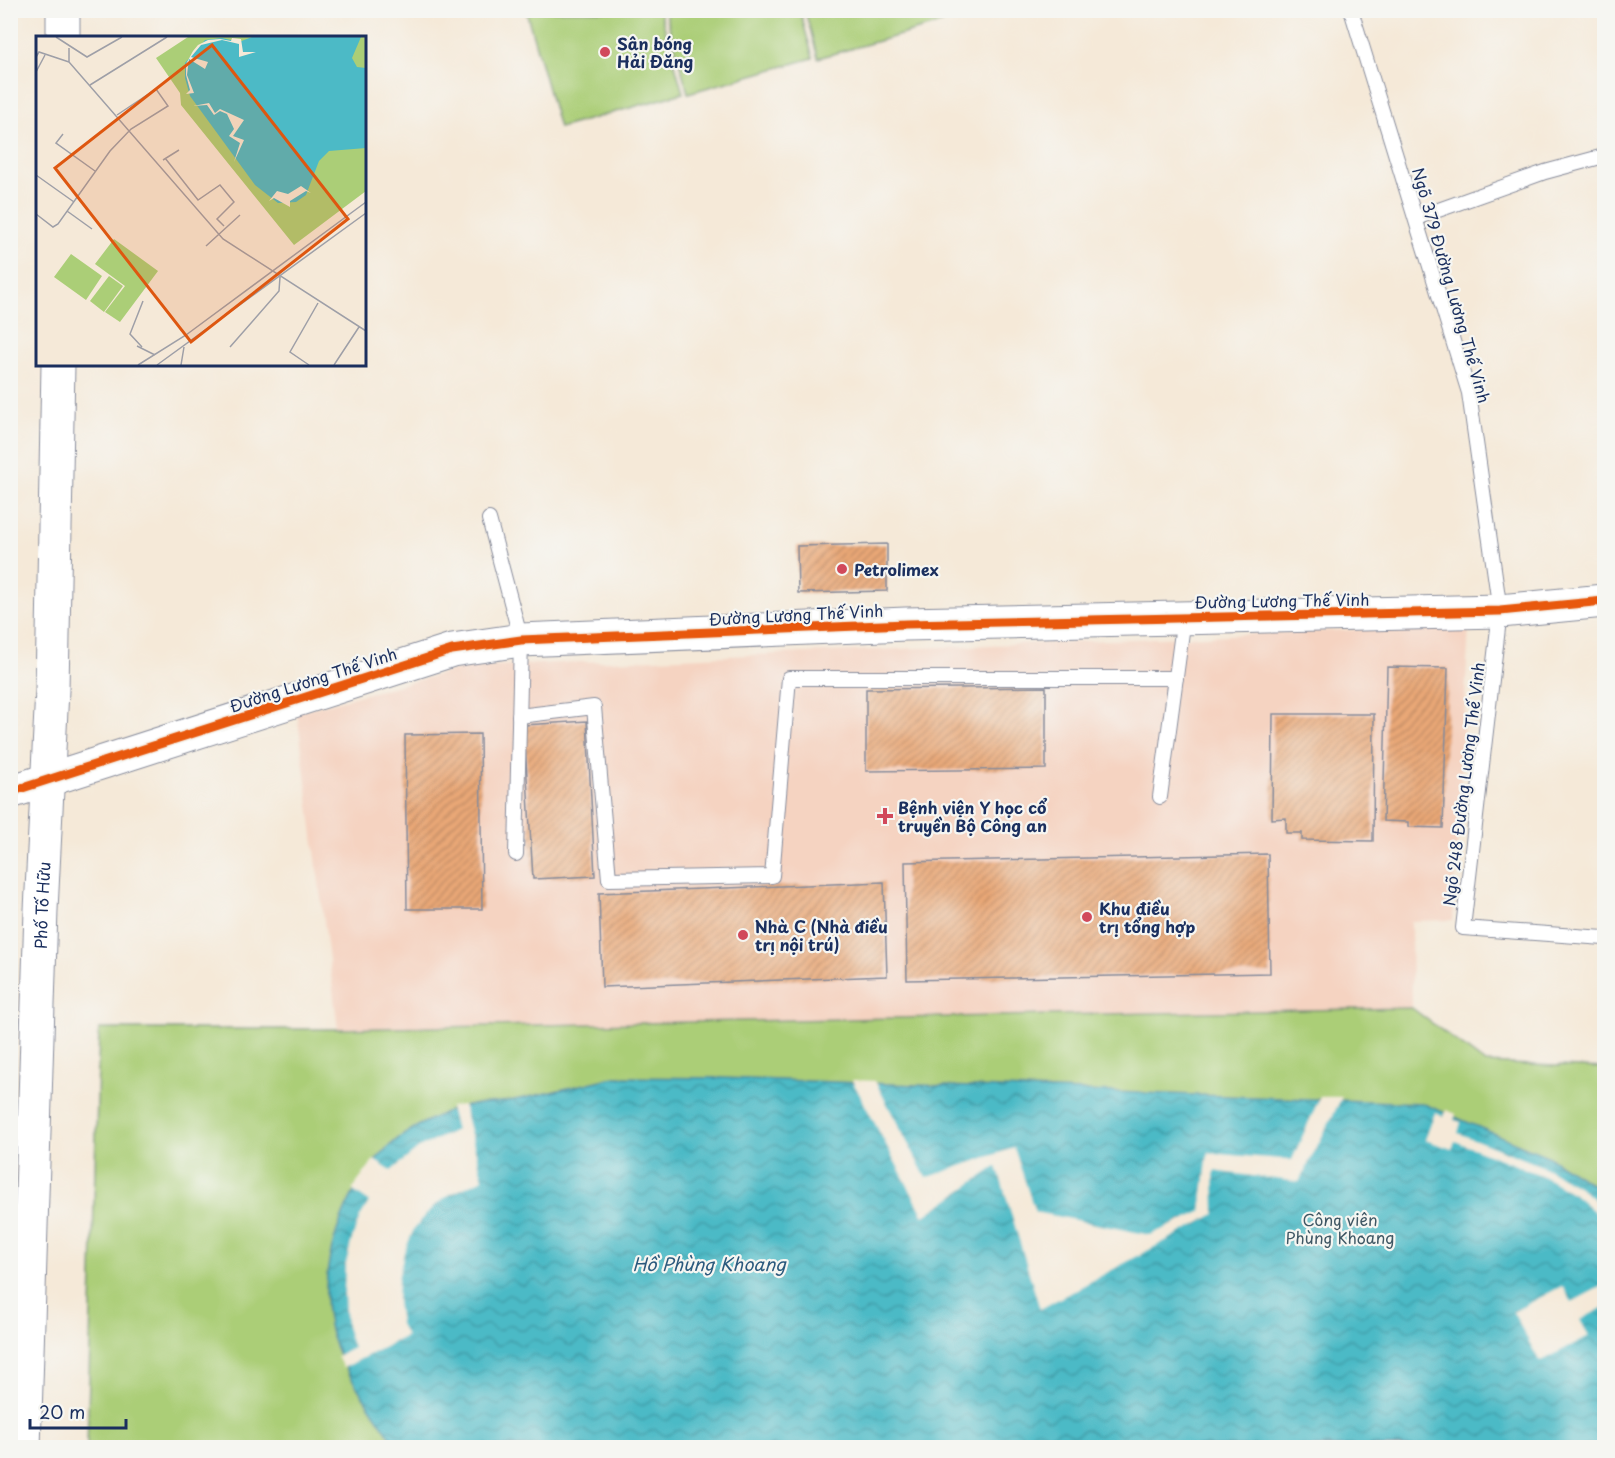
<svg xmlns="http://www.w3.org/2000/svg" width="1615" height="1458" font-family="'Playpen Sans',sans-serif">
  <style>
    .built { fill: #f5d3c1 }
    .green { fill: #abce77; stroke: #637e6a; stroke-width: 1.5 }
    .water { fill: url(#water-waves); stroke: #347492; stroke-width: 1.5 }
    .pier { fill: #f5e9d8 }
    .building { fill: url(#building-hatch) }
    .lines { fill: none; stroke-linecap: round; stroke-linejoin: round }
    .service-casing { stroke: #888c9b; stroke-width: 16 }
    .tertiary-casing { stroke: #888c9b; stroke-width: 35 }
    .primary-casing { stroke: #888c9b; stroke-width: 35 }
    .service { stroke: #fff; stroke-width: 14 }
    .tertiary { stroke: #fff; stroke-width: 33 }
    .primary { stroke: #fff; stroke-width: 33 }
    .cycleway-casing { stroke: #f6f6f2; stroke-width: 13 }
    .cycleway { stroke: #e8590c; stroke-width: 9 }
    .poi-dot { fill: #d1495b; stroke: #f6f6f2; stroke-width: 2 }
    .labels { text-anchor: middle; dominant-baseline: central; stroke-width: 4.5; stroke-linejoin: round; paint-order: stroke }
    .poi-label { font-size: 16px; font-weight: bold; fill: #1b2f5e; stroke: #f6f6f2; text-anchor: start }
    .street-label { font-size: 16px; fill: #1b2f5e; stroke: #f6f6f2 }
    .park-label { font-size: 16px; fill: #3f5764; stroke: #f6f6f2 }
    .water-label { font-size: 18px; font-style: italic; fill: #2a597d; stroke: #f6f6f2 }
    .inset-road { fill: none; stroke: #9e9fa7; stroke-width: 1.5 }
    .view { fill: #de5710; fill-opacity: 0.15; stroke: #de5710; stroke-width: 3 }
    .inset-edge { fill: none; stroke: #1b2f5e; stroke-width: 3 }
  </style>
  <defs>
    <pattern id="water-waves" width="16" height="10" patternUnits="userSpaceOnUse" patternTransform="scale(1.5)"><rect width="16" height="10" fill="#4cbac6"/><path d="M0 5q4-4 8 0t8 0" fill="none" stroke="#3e98a4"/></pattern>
    <pattern id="building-hatch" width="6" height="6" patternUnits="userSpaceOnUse" patternTransform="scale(1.5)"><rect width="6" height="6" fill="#e9a776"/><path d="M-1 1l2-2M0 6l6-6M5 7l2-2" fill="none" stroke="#bc8864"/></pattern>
  </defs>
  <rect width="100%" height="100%" fill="#f6f6f2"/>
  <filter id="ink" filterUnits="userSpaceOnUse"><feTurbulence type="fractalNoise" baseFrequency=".0167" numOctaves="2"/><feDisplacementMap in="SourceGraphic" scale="12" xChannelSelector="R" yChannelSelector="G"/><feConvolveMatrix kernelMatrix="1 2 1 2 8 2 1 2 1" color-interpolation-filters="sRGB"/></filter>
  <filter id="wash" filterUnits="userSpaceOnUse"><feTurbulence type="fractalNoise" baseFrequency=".008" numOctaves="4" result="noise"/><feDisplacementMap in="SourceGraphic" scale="24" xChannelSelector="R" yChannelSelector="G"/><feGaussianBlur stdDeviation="1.35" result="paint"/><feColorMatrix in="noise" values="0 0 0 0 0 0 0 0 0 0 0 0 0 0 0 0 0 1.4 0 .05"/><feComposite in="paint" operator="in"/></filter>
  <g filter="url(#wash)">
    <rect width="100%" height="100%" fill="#f5e9d8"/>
    <!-- built -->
    <path class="built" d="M1469,625L1453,920L1411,921L1412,1008L338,1029L297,712L468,667Z"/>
    <!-- green -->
    <g class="green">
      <path d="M526,11H660L683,93L559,128Z"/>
      <path d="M665,11H800L813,58L688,93Z"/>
      <path d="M805,11H939L943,23L818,58Z"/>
      <path d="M1412,1008L1485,1063L1604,1068V1447L87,1448L99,1029H338Z"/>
    </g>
    <!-- water -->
    <path class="water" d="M615,1077L721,1078L1422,1103L1547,1156L1604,1192V1447H397C376,1414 336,1364 329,1325C317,1266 343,1193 385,1150C403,1132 427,1120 451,1110C468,1103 490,1104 509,1101C544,1094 580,1085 615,1077Z"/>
    <!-- pier -->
    <g class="pier">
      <path d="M852,1080L875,1081L926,1178L1014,1148L1035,1212L1150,1235L1201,1212L1208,1153L1292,1160L1320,1097H1342L1299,1182L1214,1171L1215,1214L1040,1309L997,1166L924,1216Z"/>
      <path d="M463,1105L483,1179L449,1195L433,1207L414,1229L404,1252L398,1279L397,1302L400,1324L406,1336L343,1368L337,1356L353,1348L346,1326L344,1294L345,1268L352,1239L360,1217L369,1202L352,1190L374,1160L391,1171L419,1148L456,1130L450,1107Z"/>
      <path d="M1446,1110L1456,1114L1454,1120L1461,1122L1458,1133L1544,1167L1579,1187L1604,1208V1220L1574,1194L1541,1175L1455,1141L1452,1149L1425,1140L1435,1113L1443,1116Z"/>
      <path d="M1604,1285V1307L1580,1320L1589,1336L1540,1362L1513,1312L1562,1286L1572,1302Z"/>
    </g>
    <g id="blocks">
      <!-- building -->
      <g class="building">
        <path d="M887,544V591L798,593L797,546Z"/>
        <path d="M1387,667L1448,668L1443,828L1408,827V822L1383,821Z"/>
        <path d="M1046,687V769L866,771V689Z"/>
        <path d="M1273,714H1374L1373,841L1302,840V833H1286V818L1272,819Z"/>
        <path d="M587,721L595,876L533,879L524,725Z"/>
        <path d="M480,734L482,909H407L405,735Z"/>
        <path d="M1268,854L1270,973L907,980L905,862Z"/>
        <path d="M884,882L887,976L602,987L599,893Z"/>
      </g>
    </g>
  </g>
  <g filter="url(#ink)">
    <use href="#blocks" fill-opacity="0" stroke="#888c9b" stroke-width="1.5"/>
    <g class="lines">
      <!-- service casing -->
      <g class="service-casing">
        <g id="service">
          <path d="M1351,10L1469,393L1500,611L1463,928L1604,938"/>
          <path d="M1416,218L1545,172L1604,156"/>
          <path d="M489,519L521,640L516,854"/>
          <path d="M519,716L594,707L609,879L772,876L789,678H1176"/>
          <path d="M1160,797L1184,617"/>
        </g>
      </g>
      <!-- tertiary casing -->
      <g class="tertiary-casing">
        <path id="tertiary" d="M10,792L452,650L521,640L906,624L1500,611L1604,601"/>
      </g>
      <!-- primary casing -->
      <g class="primary-casing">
        <g id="primary">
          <path d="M63,38V10"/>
          <path id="s1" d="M24,1448L41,910L52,690L58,364"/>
        </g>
      </g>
      <!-- service -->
      <use href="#service" class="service"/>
      <!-- tertiary -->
      <use href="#tertiary" class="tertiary"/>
      <!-- primary -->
      <use href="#primary" class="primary"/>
      <!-- cycleway casing -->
      <g class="cycleway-casing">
        <path id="cycleway" d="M10,792L452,650L521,640L906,624L1500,611L1604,601"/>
      </g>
      <!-- cycleway -->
      <use href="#cycleway" class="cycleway"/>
    </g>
  </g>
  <!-- markers -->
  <g class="poi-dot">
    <circle cx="605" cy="52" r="6"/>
    <circle cx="842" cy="569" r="6"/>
    <path d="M882 807h6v6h6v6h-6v6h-6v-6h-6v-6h6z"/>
    <circle cx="1087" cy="917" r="6"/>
    <circle cx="743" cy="935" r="6"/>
  </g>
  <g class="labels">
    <!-- poi labels -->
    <g class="poi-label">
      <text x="617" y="43">Sân bóng<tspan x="617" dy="18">Hải Đăng</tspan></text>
      <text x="854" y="569">Petrolimex</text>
      <text x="898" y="807">Bệnh viện Y học cổ<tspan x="898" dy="18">truyền Bộ Công an</tspan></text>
      <text x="1099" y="908">Khu điều<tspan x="1099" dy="18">trị tổng hợp</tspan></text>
      <text x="755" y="926">Nhà C (Nhà điều<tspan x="755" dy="18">trị nội trú)</tspan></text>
    </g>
    <!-- street labels -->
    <g class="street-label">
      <text transform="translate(1452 285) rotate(74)">Ngõ 379 Đường Lương Thế Vinh</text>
      <text transform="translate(1282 600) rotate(-1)">Đường Lương Thế Vinh</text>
      <text transform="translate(796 614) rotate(-3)">Đường Lương Thế Vinh</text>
      <text transform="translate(313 679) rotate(-18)">Đường Lương Thế Vinh</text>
      <text transform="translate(1463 784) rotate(-83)">Ngõ 248 Đường Lương Thế Vinh</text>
      <text stroke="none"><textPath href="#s1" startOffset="543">Phố Tố Hữu</textPath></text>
    </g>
    <!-- park labels -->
    <g class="park-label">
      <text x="1340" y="1219">Công viên<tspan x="1340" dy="18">Phùng Khoang</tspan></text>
    </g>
    <!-- water labels -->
    <g class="water-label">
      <text x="709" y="1263">Hồ Phùng Khoang</text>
    </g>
  </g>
  <!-- overview -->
  <g transform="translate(36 36)">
    <rect width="330" height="330" fill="#f5e9d8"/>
    <path d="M152,1H330V155L258,209L145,69L144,57L120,22ZM78,203L122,235L84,286L69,276L89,250L59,228ZM35,218L66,240L50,264L18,241ZM73,240L87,250L68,276L54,265Z" fill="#abce77"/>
    <path d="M216,1H325L316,22L321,31L330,32V112L293,115L283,125L270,159L260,166L242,167L219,149L154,60L149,42V27L169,4L186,2L203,6Z" fill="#4cbac6"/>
    <path d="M196,2L205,3L207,16H220L203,21V8L186,4L165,9L155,21L172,26L169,33L153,23L151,39L158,57L150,58L154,54L150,39V28L157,15L162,9L172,4L184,3L195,5ZM173,67L179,77L184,73L208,84L197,100L208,104L198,126L204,107L193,100L198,93L191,78L184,75L178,79L171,69L157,70ZM265,150L275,157L270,155L254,165V171L238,162L233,165L241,155L252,158Z" fill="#f5e9d8"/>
    <path class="inset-road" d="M20,1L51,21L86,1M33,12V26L187,203L330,295M0,21L3,16L33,26M0,36L9,19M54,49L131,1M27,98L20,107L59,135M129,122L162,164L184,149L198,166L181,183L188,190M127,124L143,114M0,139L38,166M31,175L56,193M0,178L17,191L22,188L74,115L95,93L132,70L120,53L81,79M170,210L204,179M101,310L119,319M106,311L94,298L107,265M194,311L243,255L244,241M102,329L150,299L330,166M121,329L330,177M145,329L148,311M273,329L254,316L282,267M298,329L323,291"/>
    <path class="view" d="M176,9L312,183L155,306L19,132Z"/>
    <rect width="330" height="330" class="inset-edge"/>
  </g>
  <!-- margin -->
  <rect width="1615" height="1458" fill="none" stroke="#f6f6f2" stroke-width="36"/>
  <!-- scale -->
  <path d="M30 1419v9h96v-9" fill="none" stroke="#1b2f5e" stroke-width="3"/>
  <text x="39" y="1419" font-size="18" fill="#1b2f5e" stroke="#f6f6f2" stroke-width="4.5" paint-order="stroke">20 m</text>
</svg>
